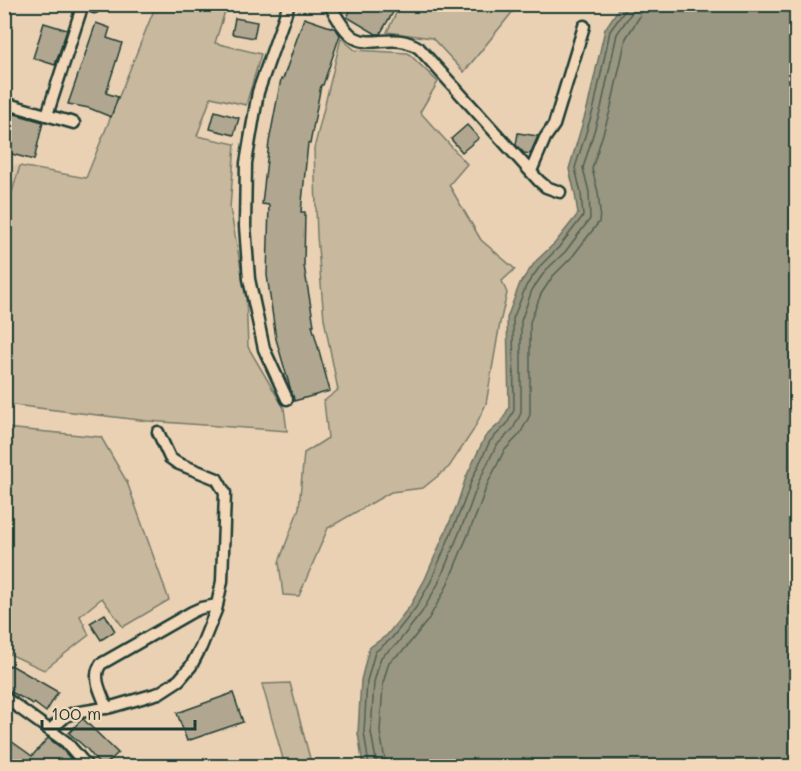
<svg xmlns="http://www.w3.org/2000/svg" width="801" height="771" font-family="Mali,sans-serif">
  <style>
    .built { fill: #d9c4a9 }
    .green { fill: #c8b89e; stroke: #747a69; stroke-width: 1.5 }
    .water { fill: #999681; stroke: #687262; stroke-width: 1.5 }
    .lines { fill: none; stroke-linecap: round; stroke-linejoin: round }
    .shore { stroke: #506153; stroke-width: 1.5 }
    .building { fill: #b1a790; stroke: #1f3d34; stroke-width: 1.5 }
    .minor-casing { stroke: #1f3d34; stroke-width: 15 }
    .minor { stroke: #f2d7b9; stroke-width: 10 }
  </style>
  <rect width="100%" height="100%" fill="#ead1b4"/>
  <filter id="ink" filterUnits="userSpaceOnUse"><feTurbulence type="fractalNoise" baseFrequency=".0167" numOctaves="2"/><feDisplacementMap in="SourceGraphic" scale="12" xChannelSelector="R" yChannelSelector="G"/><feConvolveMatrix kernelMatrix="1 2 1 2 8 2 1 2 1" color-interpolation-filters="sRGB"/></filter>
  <g filter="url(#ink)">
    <!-- built -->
    <path class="built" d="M5,163L20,166L5,218Z"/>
    <!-- green -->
    <g class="green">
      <path d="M156,5H227L215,43L261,54L246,105L211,97L197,136L235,144L230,208L246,295L248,347L284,408L287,431L148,421L5,404L4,218L20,166L86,178Z"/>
      <path d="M400,5V4L518,5L464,72L432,38L387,32Z"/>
      <path d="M341,38L355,50L408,53L438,82L420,112L467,164L449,185L481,240L515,269L502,281L507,293L500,323L486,404L473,431L449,467L423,488L391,492L328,528L299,596L283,595L279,562L299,508L304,453L328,438L324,401L338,390L324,319L317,236L314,149Z"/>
      <path d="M5,428L101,437L127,482L169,600L123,627L102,598L80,616L89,635L44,670L5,652Z"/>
      <path d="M290,683L312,766H285L262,684Z"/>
    </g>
    <!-- water -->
    <path class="water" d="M621,5H796V766H363L358,733L361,680L369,648L387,635L410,606L425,579L457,505L466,477L485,437L502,421L509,407L507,318L520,283L536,261L555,243L578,214L575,194L569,169L588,105L605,29Z"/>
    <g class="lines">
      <!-- shore -->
      <g class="shore">
        <path d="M369,766L364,732L367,681L375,652L391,639L415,609L431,581L462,507L472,479L490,441L507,424L514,410L513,319L526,286L541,265L559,247L583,216L581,193L575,168L594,107L610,31L625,10L626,4"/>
        <path d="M377,766L371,732L374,682L381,657L397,644L422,612L438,584L469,509L479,481L496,446L513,429L521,413V321L532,290L546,270L565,252L590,219L589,192L583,168L601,108L617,34L632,12L633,4"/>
        <path d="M386,766L380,732L383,683L389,662L404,650L428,620L445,590L477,513L487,485L504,451L520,434L530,415V322L541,294L553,276L572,257L599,222L600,212L598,192L592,169L610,111L626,38L640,16L642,4"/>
      </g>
    </g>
    <!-- building -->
    <g class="building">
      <path d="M354,4H398L380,34H376L347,17Z"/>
      <path d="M235,18L257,22L254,38L232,34Z"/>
      <path d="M304,18L336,29L340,35L323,85H321L310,144L308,143L301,212H305L304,266L314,325H312L330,391L294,401L276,339L267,275L269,205L262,204L269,142L281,79H283Z"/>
      <path d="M44,23L67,30L55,65L33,58Z"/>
      <path d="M96,23L110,28L107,38L122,43L106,93L118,97L111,117L89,108L68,104Z"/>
      <path d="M4,111L43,122L34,160L4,152Z"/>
      <path d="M215,111L239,118L234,135L210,129Z"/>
      <path d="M467,125L479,138L462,152L451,139Z"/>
      <path d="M518,133L538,136L530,154L524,153L516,145Z"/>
      <path d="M105,614L115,631L101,640L90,623Z"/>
      <path d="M4,663L10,666L11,665L58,692L46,712L34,703L33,704L4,688Z"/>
      <path d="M233,693L243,722L187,741L177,713Z"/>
      <path d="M83,719L118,753L104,766H101L87,749L69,733L81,720Z"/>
      <path d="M4,736L32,756L48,738L61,748L77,766H15L4,759Z"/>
    </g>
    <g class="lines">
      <!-- minor casing -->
      <g class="minor-casing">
        <g id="minor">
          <path d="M329,4C336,15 344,32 355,38C373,48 395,32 419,48L539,181L546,187L560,192"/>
          <path d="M94,7L95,4"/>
          <path d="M4,103L74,123"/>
          <path d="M47,115L83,4"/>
          <path d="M531,171L545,138L554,125L584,26"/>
          <path d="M287,399L264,349L249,279L245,226L246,163L258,92L289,4"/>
          <path d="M4,697L66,742L87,766"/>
          <path d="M107,708C102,694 91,677 101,664L192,612L201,608L217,605"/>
          <path d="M50,730L66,716L74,713L111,707L159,693L179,680L191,666L201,647L216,610L222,581L225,493L217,479L177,463L170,458L158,432"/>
        </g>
      </g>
      <!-- minor -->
      <use href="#minor" class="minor"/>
    </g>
  </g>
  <!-- margin -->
  <rect width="801" height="771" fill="none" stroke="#f2d7b9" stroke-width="24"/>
  <rect x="12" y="12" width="777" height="747" fill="none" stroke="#1f3d34" stroke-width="2" filter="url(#ink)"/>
  <!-- scale -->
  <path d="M42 720v9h153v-9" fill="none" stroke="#1f3d34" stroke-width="3"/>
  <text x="51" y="720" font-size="18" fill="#1f3d34" stroke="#f2d7b9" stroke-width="4.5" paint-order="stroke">100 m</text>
</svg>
